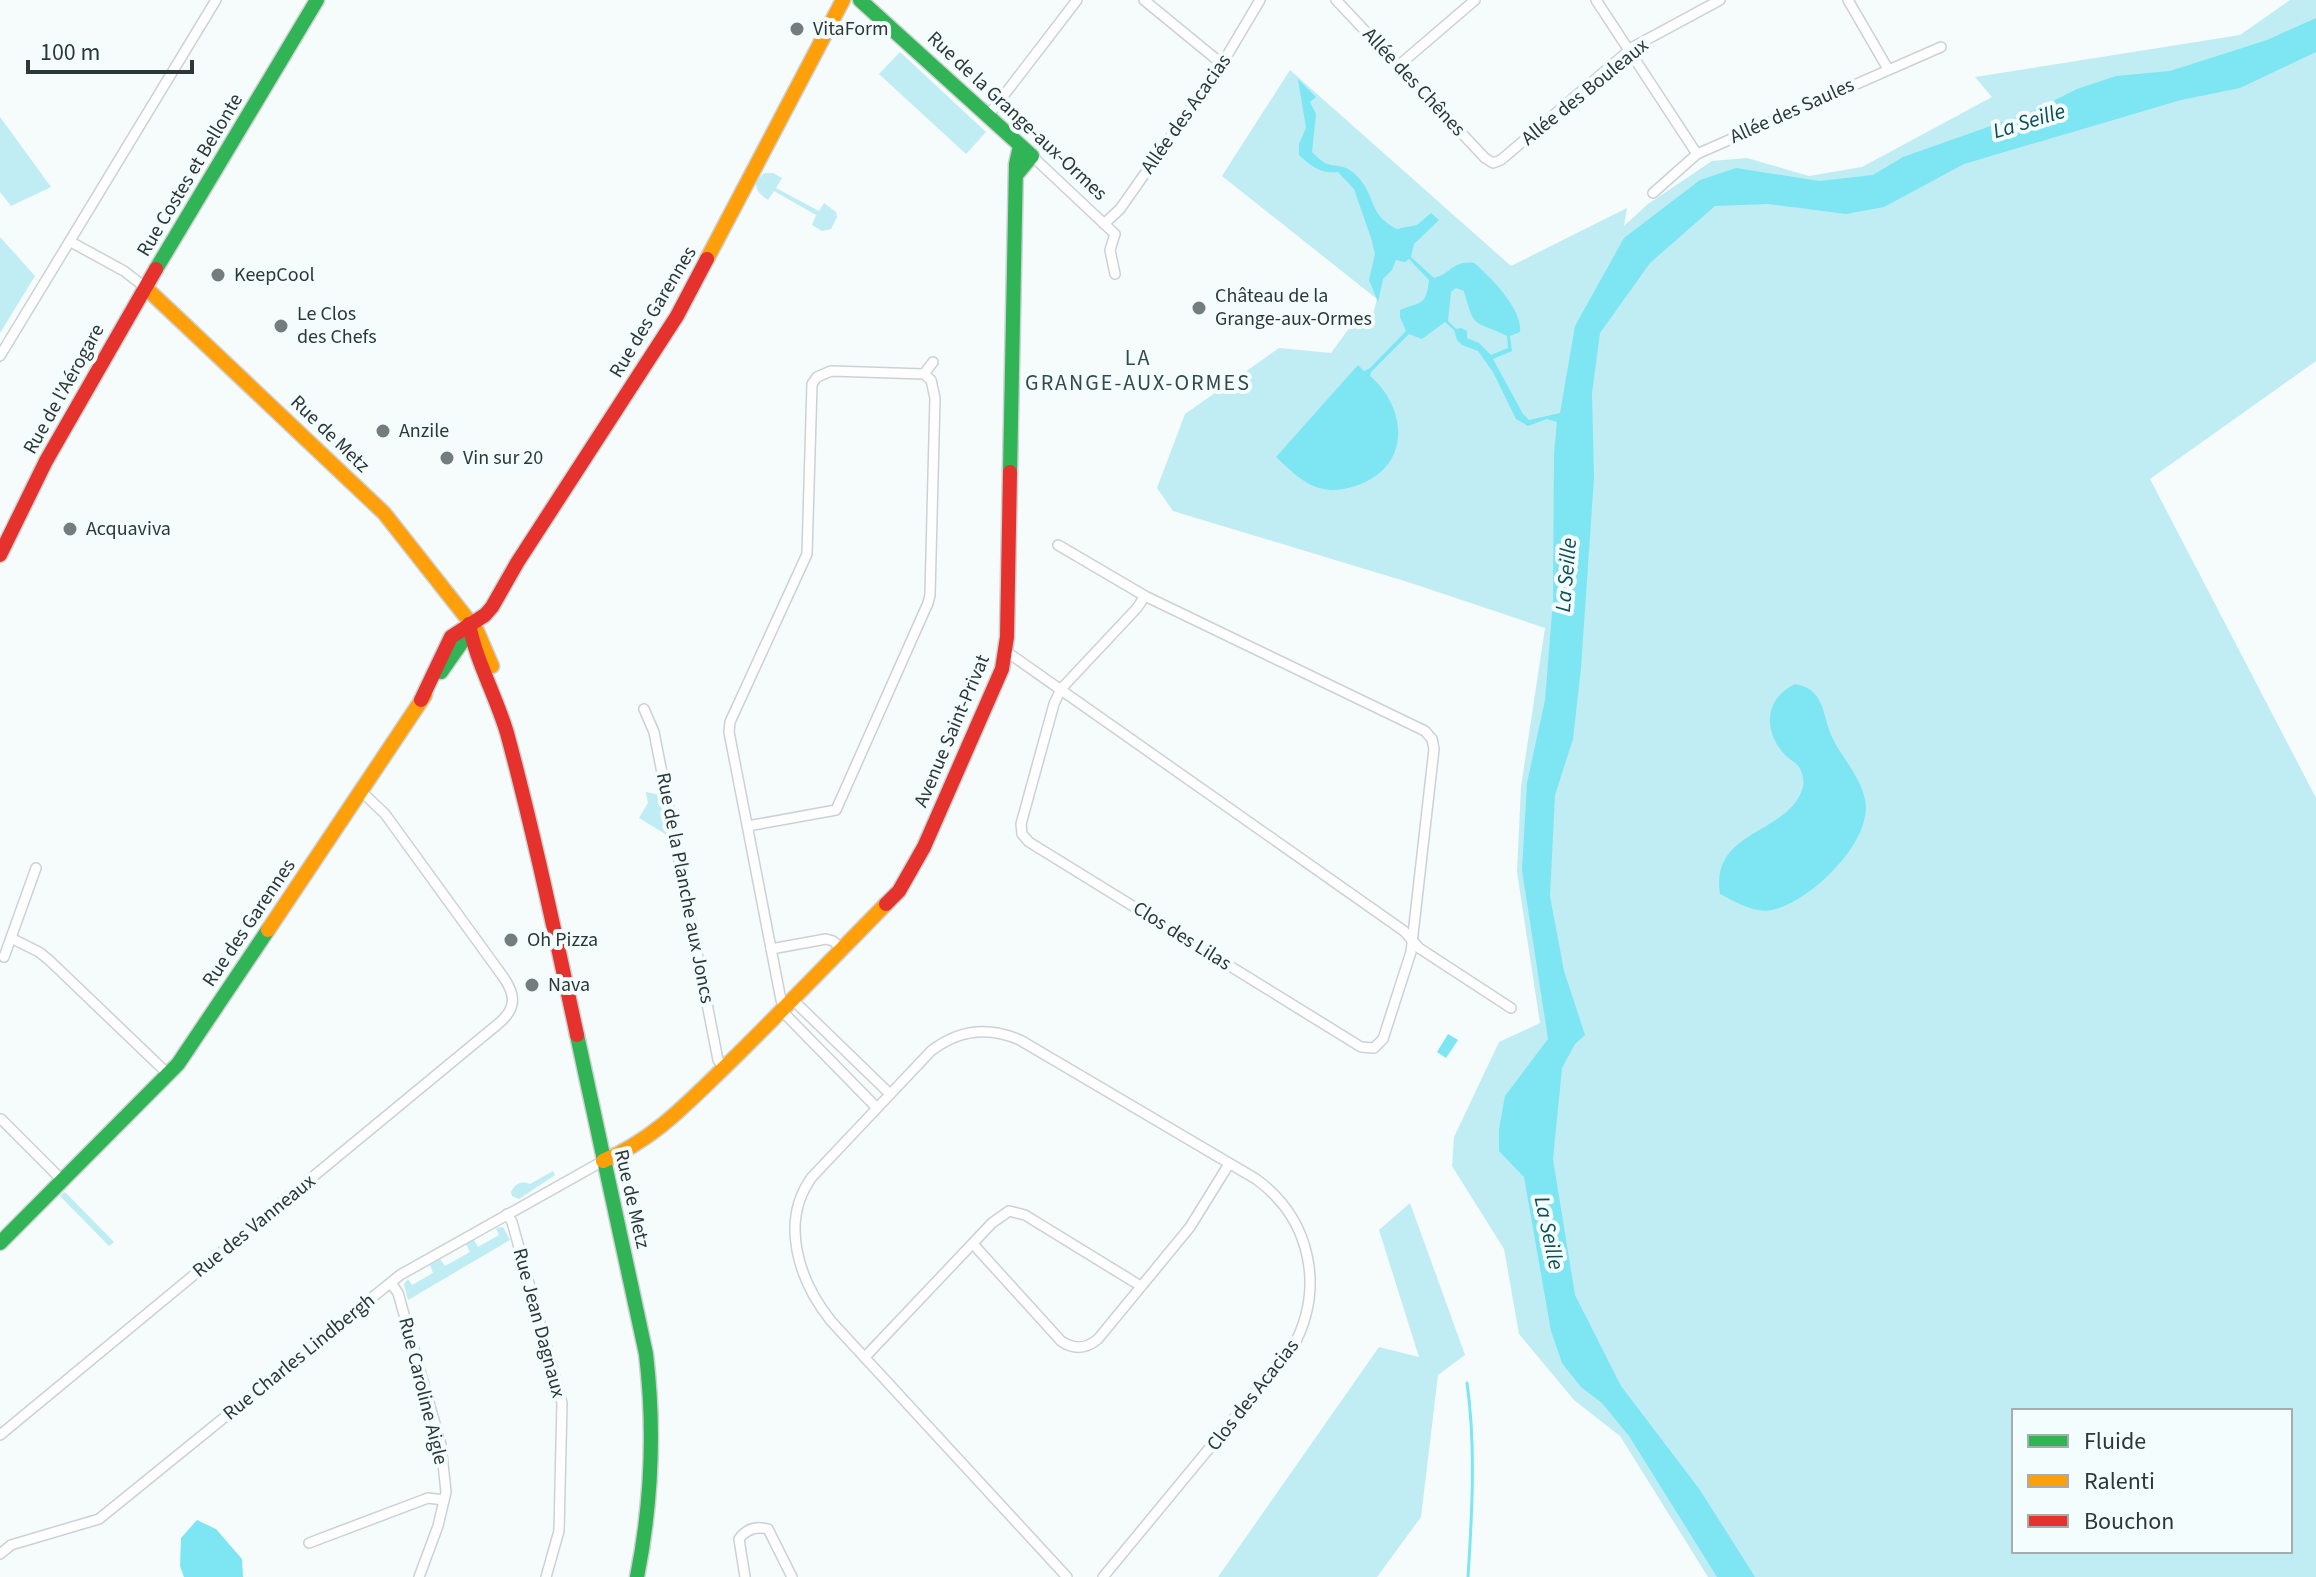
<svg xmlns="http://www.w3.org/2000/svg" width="2316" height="1577" font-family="'Source Sans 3',sans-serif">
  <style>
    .green { fill: #bfedf3; fill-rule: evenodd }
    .water { fill: #7ee5f2; fill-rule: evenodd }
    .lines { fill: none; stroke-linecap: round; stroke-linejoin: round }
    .stream { stroke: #7ee5f2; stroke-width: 3 }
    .street-casing { stroke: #ccd2d3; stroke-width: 12 }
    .fast-casing { stroke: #ccd2d3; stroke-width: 17 }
    .slow-casing { stroke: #ccd2d3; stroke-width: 17 }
    .jam-casing { stroke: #ccd2d3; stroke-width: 17 }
    .street { stroke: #fefeff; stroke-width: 9 }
    .fast { stroke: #30b455; stroke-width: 14 }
    .slow { stroke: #ff9f0a; stroke-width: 14 }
    .jam { stroke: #e5322d; stroke-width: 14 }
    .poi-dot { fill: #747c7d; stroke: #f4fdfe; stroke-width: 3 }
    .labels { text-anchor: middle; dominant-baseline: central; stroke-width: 8; stroke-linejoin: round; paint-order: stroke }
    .poi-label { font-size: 20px; fill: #2e3738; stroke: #f4fdfe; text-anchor: start }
    .street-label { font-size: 20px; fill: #2e3738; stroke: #f4fdfe }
    .water-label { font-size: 22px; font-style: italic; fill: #0e4d55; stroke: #f4fdfe }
    .neighbourhood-label { font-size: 22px; letter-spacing: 2px; fill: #35484b; stroke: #f4fdfe }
  </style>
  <rect width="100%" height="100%" fill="#f6fbfc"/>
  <!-- green -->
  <g class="green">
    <path d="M2290,0H2316V361L2150,479L2316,798V1577H1708L1620,1436L1574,1400L1519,1334L1504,1249L1452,1166L1454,1137L1499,1042L1540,1023L1517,872L1521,787L1545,628L1411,583L1173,511L1157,488L1185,414L1279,348L1331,353L1350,327L1372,319L1377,299L1222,176L1290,70L1511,266L1627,208L1624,226L1648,204L1712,161L1747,158L1809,176L1862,167L1992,97L1975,77L2240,35ZM2014,1411H2290V1551H2014Z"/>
    <path d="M900,52L986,132L966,154L879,74Z"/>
    <path d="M0,117L51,187L11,206L0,192Z"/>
    <path d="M764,173H773L782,178L776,188L819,211L824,203L836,212L837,217L831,229L822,231L812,225L816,215L774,191L768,200C761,195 755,191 756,181Z"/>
    <path d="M0,237L35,276L0,333Z"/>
    <path d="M646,792L660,795L667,835L639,818L648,803Z"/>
    <path d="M553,1171L555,1175L519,1199L512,1196L511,1192C515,1184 521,1180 530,1184Z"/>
    <path d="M64,1192L66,1193L114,1242L109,1246L60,1196Z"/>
    <path d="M1410,1203L1465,1355L1438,1375L1421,1517L1377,1577H1218L1379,1347L1419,1357L1379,1230Z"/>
    <path d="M503,1227L510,1240L408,1300L404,1284L408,1279L412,1285L433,1273L430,1265L440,1259L445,1266L470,1252L466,1244L474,1240L478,1247L499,1235L496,1228Z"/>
  </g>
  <!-- water -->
  <g class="water">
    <path d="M2316,18V52L2240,88L2181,100L1964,164L1884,207L1846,214L1768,204L1715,206L1650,263L1600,333L1592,393L1594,478L1581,668L1573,739L1555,795L1550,896L1564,971L1585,1035L1575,1044L1562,1068L1553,1159L1575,1295L1621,1386L1700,1490L1755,1577H1717L1629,1436L1602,1403L1581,1387L1562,1363L1551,1331L1524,1177L1499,1151V1129L1505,1096L1548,1039L1522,870L1527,783L1545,700L1553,601L1554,454L1557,422L1547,419L1528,426L1516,419L1493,372L1478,351L1462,345L1457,340L1454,330L1445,322L1422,339L1409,334L1371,372L1370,376C1407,407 1412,466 1358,485C1345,490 1330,492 1316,487C1300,481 1288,468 1276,457L1358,365L1364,371L1370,368L1406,331L1400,317V310C1421,301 1426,307 1429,280L1409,259L1405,262L1396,260L1392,270L1383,279L1378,302L1369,280L1375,254L1371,238L1354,189L1338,172C1320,174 1311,166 1299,155V144L1306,128L1298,79L1316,97L1310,102L1316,114L1312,152C1316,156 1322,162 1327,164C1339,167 1346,165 1356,175C1377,196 1367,214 1397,229L1417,225L1431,213L1439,220L1414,244L1411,257L1434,278C1451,274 1453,260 1474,263C1491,277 1523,310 1520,332L1510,336L1512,351L1493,359L1523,414L1529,420L1560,413L1575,326L1624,238L1700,180L1736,168L1819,181L1873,175L1903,157L2033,111L2077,89L2116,76L2170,71L2267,40ZM1456,288L1464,291C1475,332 1474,319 1507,336L1508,348L1491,355L1479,343L1467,338V331L1461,328L1456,329L1448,321L1451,292Z"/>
    <path d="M1795,684C1824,689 1822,712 1831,735C1841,758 1860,774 1865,800C1874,841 1809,903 1772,910C1755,914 1734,901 1720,894C1710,830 1786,835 1802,790C1805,783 1803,773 1799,767C1795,762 1789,759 1785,755C1763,731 1764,699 1795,684Z"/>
    <path d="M1448,1034L1458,1040L1446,1058L1437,1052Z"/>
    <path d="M197,1520L216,1529L242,1559L243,1577H184L180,1566L181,1538Z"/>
  </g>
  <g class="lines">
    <!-- stream -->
    <path class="stream" d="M1467,1383C1476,1446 1472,1514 1468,1577"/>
    <!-- street casing -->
    <g class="street-casing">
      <g id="street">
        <path d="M1144,0L1222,64"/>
        <path d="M1336,0L1485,158L1493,163L1501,160L1633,47L1720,0"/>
        <path d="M1596,0L1697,154"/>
        <path d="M1848,0L1888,69"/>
        <path d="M1398,66L1475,0"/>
        <path d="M988,116L1077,0"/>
        <path d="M1032,156L1115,234L1110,250L1115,274"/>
        <path d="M1653,193L1697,154L1941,47"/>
        <path d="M1104,224L1120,209L1222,64L1260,0"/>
        <path d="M71,242L124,271L146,288"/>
        <path d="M0,356L216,0"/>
        <path d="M924,374L933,362"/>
        <path d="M1058,545L1145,596L1425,731L1432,739L1434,749L1411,952L1383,1039L1374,1048L1361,1047L1029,842L1022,834L1021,824L1054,704L1061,689L1137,608L1145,596"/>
        <path d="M1007,652L1404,931L1419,948L1511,1008"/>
        <path d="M644,709L654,732L718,1060L724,1068"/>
        <path d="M748,826L836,810L928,603L930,595L935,398L931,380L924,374L831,371L817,377L812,384L807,554L730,722L729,732L781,1000L786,1006"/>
        <path d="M11,938L39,952L49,960L169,1075"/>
        <path d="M771,949L826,939L833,941L842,949"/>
        <path d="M4,957L36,868"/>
        <path d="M793,1000L890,1094"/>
        <path d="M782,1011L877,1108"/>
        <path d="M1,1119L63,1181"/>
        <path d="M507,1214L512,1222L562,1403L559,1531L546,1577"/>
        <path d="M973,1244L1061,1341C1074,1350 1086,1349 1098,1339L1190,1227L1229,1164"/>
        <path d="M391,1283L398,1293L441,1445L446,1492L438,1526L419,1577"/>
        <path d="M865,1357L992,1223L1009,1211L1025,1215L1139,1285"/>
        <path d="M0,1435L498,1024C515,1010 517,997 504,978L385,814L362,792"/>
        <path d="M309,1543L428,1498L444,1500"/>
        <path d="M0,1554L11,1545L99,1519L400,1275L603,1161"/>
        <path d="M745,1577L739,1539C746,1529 756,1526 768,1529L792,1577"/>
        <path d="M1067,1577L831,1321C799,1281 779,1222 812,1177L931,1051C958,1030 988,1026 1020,1040L1256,1179C1311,1219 1325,1288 1293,1347L1103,1577"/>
      </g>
    </g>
    <!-- fast casing -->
    <g class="fast-casing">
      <g id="fast">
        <path d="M860,0L1032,156L1017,174"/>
        <path d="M156,269L317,0"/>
        <path d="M1010,472L1016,164L1020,146"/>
        <path d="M441,672L462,642L469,625"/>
        <path d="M577,1035L646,1354C655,1430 652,1502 637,1577"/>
        <path d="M0,1243L178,1064L268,930"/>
      </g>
    </g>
    <!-- slow casing -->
    <g class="slow-casing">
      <g id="slow">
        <path d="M707,259L843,0"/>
        <path d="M146,288L384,513L477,631L492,666"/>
        <path d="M268,930L425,695"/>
        <path d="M603,1161C656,1138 686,1104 727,1065C781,1012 833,958 886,904"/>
      </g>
    </g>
    <!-- jam casing -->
    <g class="jam-casing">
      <g id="jam">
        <path d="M0,555L46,461L156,269"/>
        <path d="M469,624C476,661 496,696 507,733C534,833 555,934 577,1035"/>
        <path d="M421,700L451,637L485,615L492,607L517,563L677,316L707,259"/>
        <path d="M886,904L899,891L924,847L1002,669L1007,637L1010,472"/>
      </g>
    </g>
    <!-- street -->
    <use href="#street" class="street"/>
    <!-- fast -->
    <use href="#fast" class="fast"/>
    <!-- slow -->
    <use href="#slow" class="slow"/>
    <!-- jam -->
    <use href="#jam" class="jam"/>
  </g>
  <!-- markers -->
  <g class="poi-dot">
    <circle cx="797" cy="29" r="8"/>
    <circle cx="218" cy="275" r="8"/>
    <circle cx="1199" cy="308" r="8"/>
    <circle cx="281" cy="326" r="8"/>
    <circle cx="383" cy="431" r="8"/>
    <circle cx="447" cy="458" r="8"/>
    <circle cx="70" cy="529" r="8"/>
    <circle cx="511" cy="940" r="8"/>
    <circle cx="532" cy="985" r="8"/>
  </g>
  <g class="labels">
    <!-- poi labels -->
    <g class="poi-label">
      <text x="813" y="29">VitaForm</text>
      <text x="234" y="275">KeepCool</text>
      <text x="1215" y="296">Château de la<tspan x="1215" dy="23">Grange-aux-Ormes</tspan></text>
      <text x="297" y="314">Le Clos<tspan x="297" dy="23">des Chefs</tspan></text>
      <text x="399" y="431">Anzile</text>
      <text x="463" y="458">Vin sur 20</text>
      <text x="86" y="529">Acquaviva</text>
      <text x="527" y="940">Oh Pizza</text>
      <text x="548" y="985">Nava</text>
    </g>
    <!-- street labels -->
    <g class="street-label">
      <text transform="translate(1414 82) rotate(47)">Allée des Chênes</text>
      <text transform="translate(1585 92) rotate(-39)">Allée des Bouleaux</text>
      <text transform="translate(1792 111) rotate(-24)">Allée des Saules</text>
      <text transform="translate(1186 114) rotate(-55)">Allée des Acacias</text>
      <text transform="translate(1017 116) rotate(43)">Rue de la Grange-aux-Ormes</text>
      <text transform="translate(190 175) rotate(-59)">Rue Costes et Bellonte</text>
      <text transform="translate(653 312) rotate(-59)">Rue des Garennes</text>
      <text transform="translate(64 389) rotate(-61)">Rue de l'Aérogare</text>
      <text transform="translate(330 434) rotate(44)">Rue de Metz</text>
      <text transform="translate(952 731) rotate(-67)">Avenue Saint-Privat</text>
      <text transform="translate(685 888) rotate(79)">Rue de la Planche aux Joncs</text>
      <text transform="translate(249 923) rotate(-56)">Rue des Garennes</text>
      <text transform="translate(1182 936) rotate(32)">Clos des Lilas</text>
      <text transform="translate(632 1199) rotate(77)">Rue de Metz</text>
      <text transform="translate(254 1226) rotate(-39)">Rue des Vanneaux</text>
      <text transform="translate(539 1323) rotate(75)">Rue Jean Dagnaux</text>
      <text transform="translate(299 1357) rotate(-39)">Rue Charles Lindbergh</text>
      <text transform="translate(423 1391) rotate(76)">Rue Caroline Aigle</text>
      <text transform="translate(1253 1395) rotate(-52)">Clos des Acacias</text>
    </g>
    <!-- water labels -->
    <g class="water-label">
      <text transform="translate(2029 121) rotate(-17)">La Seille</text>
      <text transform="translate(1566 575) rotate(-85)">La Seille</text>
      <text transform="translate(1549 1233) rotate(78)">La Seille</text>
    </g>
    <!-- neighbourhood labels -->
    <g class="neighbourhood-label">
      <text x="1138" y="358">LA<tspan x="1138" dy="25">GRANGE-AUX-ORMES</tspan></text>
    </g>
  </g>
  <!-- legend -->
  <rect x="2012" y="1409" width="280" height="144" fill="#f4fdfe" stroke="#a5aeaf" stroke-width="2"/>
  <rect x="2028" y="1435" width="40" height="12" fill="#30b455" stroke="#a5aeaf" stroke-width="2"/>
  <text x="2084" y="1449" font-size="24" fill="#2e3738">Fluide</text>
  <rect x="2028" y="1475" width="40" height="12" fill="#ff9f0a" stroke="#a5aeaf" stroke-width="2"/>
  <text x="2084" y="1489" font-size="24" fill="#2e3738">Ralenti</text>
  <rect x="2028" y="1515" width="40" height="12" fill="#e5322d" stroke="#a5aeaf" stroke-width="2"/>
  <text x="2084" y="1529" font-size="24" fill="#2e3738">Bouchon</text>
  <!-- scale -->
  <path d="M28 60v12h164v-12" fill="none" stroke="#2e3738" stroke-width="4"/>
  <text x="40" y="60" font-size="24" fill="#2e3738" stroke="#f4fdfe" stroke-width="6" paint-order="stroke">100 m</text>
</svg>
